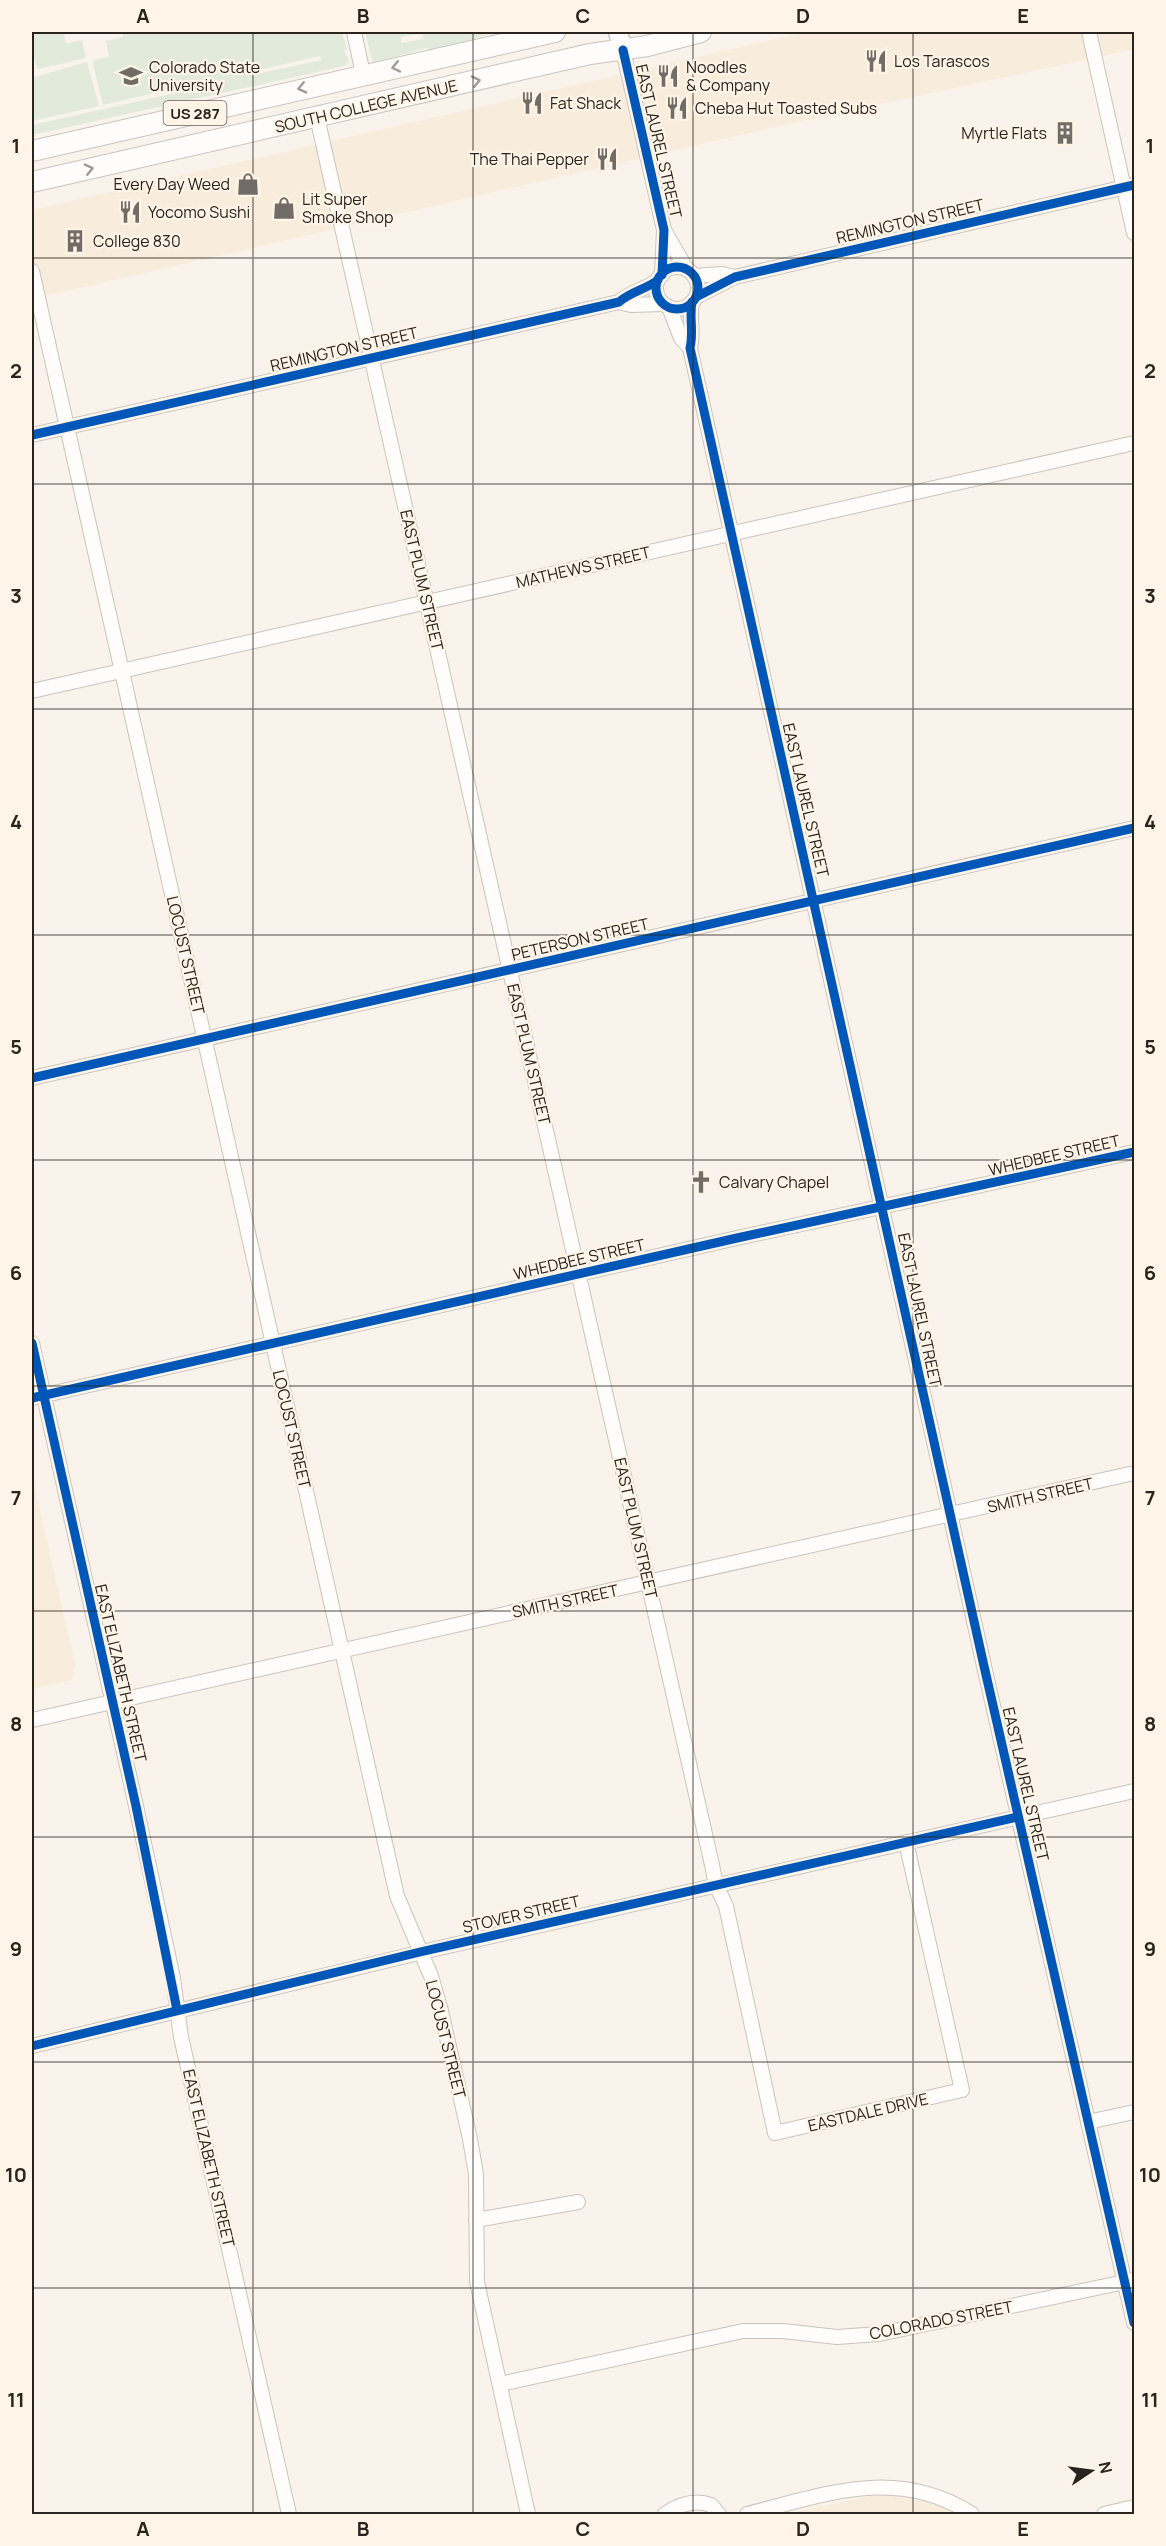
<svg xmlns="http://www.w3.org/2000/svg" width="1166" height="2546" font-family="Manrope,sans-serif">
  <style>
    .built { fill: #f8ecdc }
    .green { fill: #e2eadc; fill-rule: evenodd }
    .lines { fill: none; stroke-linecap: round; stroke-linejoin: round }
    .minor-casing { stroke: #c9c4bd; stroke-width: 16 }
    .major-casing { stroke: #c9c4bd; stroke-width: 21 }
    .highway-casing { stroke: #c9c4bd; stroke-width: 22 }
    .minor { stroke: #fefdfc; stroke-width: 14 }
    .major { stroke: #fefdfc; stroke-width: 18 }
    .highway { stroke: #fefdfc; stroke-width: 20 }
    .cycleway-casing { stroke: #fef4e7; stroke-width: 13 }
    .cycleway { stroke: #0057b8; stroke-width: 9 }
    .oneway { stroke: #9e9b98 }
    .grid { fill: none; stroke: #29241e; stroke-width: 1.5; stroke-opacity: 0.55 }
    .labels { text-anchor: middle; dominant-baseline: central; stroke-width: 4.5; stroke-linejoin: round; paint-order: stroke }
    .shield { fill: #fef4e7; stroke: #69625a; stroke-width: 1.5 }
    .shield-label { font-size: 15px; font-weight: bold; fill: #29241e }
    .poi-label { font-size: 16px; fill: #29241e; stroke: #fef4e7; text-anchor: start }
    .street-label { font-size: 16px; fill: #29241e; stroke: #fef4e7 }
    .neatline { fill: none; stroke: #29241e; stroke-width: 2 }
    .grid-label { font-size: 20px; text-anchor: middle; font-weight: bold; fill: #29241e }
  </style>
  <rect width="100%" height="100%" fill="#f9f3ec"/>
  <!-- built -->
  <g class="built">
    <path d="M806,32H1134V49L762,130L32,299V210Z"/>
    <path d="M32,1476L75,1665L72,1680L32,1689Z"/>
    <path d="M881,2494L932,2502L958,2514H785Z"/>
  </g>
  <!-- green -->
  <g class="green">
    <path d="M34,32H63L66,44L82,40L86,58L37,69L33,52Z"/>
    <path d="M118,32H342L347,49L344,51L349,61L344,66L32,135V125L202,87L198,83L103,105L93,64L94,60L109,57L106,41L123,37V33ZM320,56L321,60L257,74L254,71Z"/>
    <path d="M365,32H498C474,37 456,47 432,53L426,48L373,63ZM422,33L424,39L401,43V37Z"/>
    <path d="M87,62L99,106L32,121V78Z"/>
  </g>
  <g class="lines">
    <!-- minor casing -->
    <g class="minor-casing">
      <g id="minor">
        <path d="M354,32L363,74"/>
        <path d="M1089,32L1134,233"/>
        <path d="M623,50L664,230L662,275"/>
        <path d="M317,117L712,1865L716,1885L726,1906L775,2133L962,2090L906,1842"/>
        <path d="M664,230L687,270"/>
        <circle cx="677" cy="288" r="21"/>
        <path d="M32,271L397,1896L431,1976L441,2011L470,2139L476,2174L477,2282L528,2514"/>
        <path d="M694,276L722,274L735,277"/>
        <path d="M696,297L735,277L1134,185"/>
        <path d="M619,302L631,305L663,304"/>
        <path d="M692,302C689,318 694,332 690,348L984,1666L1134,2323"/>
        <path d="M669,307L681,338L690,348"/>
        <path d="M32,435L619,302C631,291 645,290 658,280"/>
        <path d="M32,691L1134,443"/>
        <path d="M32,1078L1134,828"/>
        <path d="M32,1343L136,1806L173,1978L181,2037L289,2514"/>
        <path d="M32,1398L737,1238L1134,1152"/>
        <path d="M32,1720L1134,1473"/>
        <path d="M32,2046L435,1949L1134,1791"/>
        <path d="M1088,2122L1134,2112"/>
        <path d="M476,2220L578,2202"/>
        <path d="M500,2384L743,2331H783L837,2337L879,2334L1134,2280"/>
        <path d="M665,2514C678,2505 695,2499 711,2505L719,2514"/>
        <path d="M747,2514C827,2494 897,2466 972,2514"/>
        <path d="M1104,2514L1134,2507"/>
      </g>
    </g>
    <!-- major casing -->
    <g class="major-casing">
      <path id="major" d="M618,32L623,50"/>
    </g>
    <!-- highway casing -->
    <g class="highway-casing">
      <g id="highway">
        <path d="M32,151L555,32"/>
        <path d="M32,182L590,54L647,46L701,32"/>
      </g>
    </g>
    <!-- minor -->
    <use href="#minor" class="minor"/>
    <!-- major -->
    <use href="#major" class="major"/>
    <!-- highway -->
    <use href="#highway" class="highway"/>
    <!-- cycleway casing -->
    <g class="cycleway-casing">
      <g id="cycleway">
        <path d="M623,50L664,230L662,275"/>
        <circle cx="677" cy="288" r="21"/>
        <path d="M696,297L735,277L1134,185"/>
        <path d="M692,302C689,318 694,332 690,348L984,1666L1134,2323"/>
        <path d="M32,435L619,302C631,291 645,290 658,280"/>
        <path d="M32,1078L1134,828"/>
        <path d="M32,1343L136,1806L177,2010"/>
        <path d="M32,1398L737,1238L1134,1152"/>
        <path d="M32,2046L420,1952L1018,1817"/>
      </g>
    </g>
    <!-- cycleway -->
    <use href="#cycleway" class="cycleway"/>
  </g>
  <!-- one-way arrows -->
  <defs><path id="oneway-chevron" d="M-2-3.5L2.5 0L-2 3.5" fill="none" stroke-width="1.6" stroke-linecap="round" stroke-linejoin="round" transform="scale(1.5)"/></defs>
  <g class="oneway">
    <use href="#oneway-chevron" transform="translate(396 67) rotate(168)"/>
    <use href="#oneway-chevron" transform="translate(476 81) rotate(-13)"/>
    <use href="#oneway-chevron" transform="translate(302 88) rotate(167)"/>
    <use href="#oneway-chevron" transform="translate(89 169) rotate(-13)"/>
  </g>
  <!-- grid -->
  <path class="grid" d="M253,32V2514M473,32V2514M693,32V2514M913,32V2514M32,258H1134M32,484H1134M32,709H1134M32,935H1134M32,1160H1134M32,1386H1134M32,1611H1134M32,1837H1134M32,2062H1134M32,2288H1134"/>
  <!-- icons -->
  <defs>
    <g id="restaurant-bare" transform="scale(1.8)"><path d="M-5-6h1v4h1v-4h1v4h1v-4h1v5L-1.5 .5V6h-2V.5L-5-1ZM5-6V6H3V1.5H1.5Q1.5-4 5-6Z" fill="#726c66" stroke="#fef4e7" stroke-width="2.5" paint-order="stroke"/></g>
    <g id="university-bare" transform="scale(1.8)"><path d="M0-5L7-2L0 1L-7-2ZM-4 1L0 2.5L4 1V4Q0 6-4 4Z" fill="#726c66" stroke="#fef4e7" stroke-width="2.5" paint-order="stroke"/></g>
    <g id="building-bare" transform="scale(1.8)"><path d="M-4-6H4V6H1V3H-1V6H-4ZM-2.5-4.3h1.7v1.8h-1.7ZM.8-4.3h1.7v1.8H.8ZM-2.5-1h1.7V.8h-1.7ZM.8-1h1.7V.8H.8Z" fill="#726c66" stroke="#fef4e7" stroke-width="2.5" paint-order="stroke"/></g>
    <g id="shop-bare" transform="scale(1.8)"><path d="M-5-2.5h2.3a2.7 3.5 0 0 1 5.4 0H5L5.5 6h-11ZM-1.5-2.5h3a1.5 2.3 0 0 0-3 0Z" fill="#726c66" stroke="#fef4e7" stroke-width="2.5" paint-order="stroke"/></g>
    <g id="church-bare" transform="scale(1.8)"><path d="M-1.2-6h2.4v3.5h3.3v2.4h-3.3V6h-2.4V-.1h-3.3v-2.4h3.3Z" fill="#726c66" stroke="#fef4e7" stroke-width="2.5" paint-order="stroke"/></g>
  </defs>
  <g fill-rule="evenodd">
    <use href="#restaurant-bare" x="876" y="61"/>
    <use href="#university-bare" x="131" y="76"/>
    <use href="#restaurant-bare" x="668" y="76"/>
    <use href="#restaurant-bare" x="532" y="103"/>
    <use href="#restaurant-bare" x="677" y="108"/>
    <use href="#building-bare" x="1065" y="133"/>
    <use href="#restaurant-bare" x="607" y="159"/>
    <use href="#shop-bare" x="248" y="184"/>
    <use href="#shop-bare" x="284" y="208"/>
    <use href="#restaurant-bare" x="130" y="212"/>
    <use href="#building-bare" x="75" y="241"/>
    <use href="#church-bare" x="701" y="1182"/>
  </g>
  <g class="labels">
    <!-- shield labels -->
    <rect class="shield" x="163.5" y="101" width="63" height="24" rx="4.5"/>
    <g class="shield-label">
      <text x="195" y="113">US 287</text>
    </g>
    <!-- poi labels -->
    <g class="poi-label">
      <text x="894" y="61">Los Tarascos</text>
      <text x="149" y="67">Colorado State<tspan x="149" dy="18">University</tspan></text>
      <text x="686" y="67">Noodles<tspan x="686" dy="18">&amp; Company</tspan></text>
      <text x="550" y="103">Fat Shack</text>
      <text x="695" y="108">Cheba Hut Toasted Subs</text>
      <text x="1047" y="133" text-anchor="end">Myrtle Flats</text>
      <text x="589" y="159" text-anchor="end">The Thai Pepper</text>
      <text x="230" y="184" text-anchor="end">Every Day Weed</text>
      <text x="302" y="199">Lit Super<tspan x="302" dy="18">Smoke Shop</tspan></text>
      <text x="148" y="212">Yocomo Sushi</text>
      <text x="93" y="241">College 830</text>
      <text x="719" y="1182">Calvary Chapel</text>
    </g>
    <!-- street labels -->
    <g class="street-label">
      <text transform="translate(366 106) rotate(-13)">SOUTH COLLEGE AVENUE</text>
      <text transform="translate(659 141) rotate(77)">EAST LAUREL STREET</text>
      <text transform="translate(910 221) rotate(-13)">REMINGTON STREET</text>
      <text transform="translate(344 349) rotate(-13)">REMINGTON STREET</text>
      <text transform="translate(583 567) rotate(-13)">MATHEWS STREET</text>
      <text transform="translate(422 580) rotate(77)">EAST PLUM STREET</text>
      <text transform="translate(806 800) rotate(77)">EAST LAUREL STREET</text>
      <text transform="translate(580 939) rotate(-13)">PETERSON STREET</text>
      <text transform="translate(186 955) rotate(77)">LOCUST STREET</text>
      <text transform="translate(529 1054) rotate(77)">EAST PLUM STREET</text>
      <text transform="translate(1054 1155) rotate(-13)">WHEDBEE STREET</text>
      <text transform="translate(579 1259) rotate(-13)">WHEDBEE STREET</text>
      <text transform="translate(920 1310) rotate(78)">EAST LAUREL STREET</text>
      <text transform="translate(292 1429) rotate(77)">LOCUST STREET</text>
      <text transform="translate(1040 1495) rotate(-13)">SMITH STREET</text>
      <text transform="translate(636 1528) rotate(77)">EAST PLUM STREET</text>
      <text transform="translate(565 1601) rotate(-12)">SMITH STREET</text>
      <text transform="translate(121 1673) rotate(77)">EAST ELIZABETH STREET</text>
      <text transform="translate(1026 1784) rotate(77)">EAST LAUREL STREET</text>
      <text transform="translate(521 1914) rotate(-13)">STOVER STREET</text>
      <text transform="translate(446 2039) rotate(76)">LOCUST STREET</text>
      <text transform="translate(868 2112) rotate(-13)">EASTDALE DRIVE</text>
      <text transform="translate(209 2158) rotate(77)">EAST ELIZABETH STREET</text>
      <text transform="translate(941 2320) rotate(-11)">COLORADO STREET</text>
    </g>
  </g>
  <!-- border -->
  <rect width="1166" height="2546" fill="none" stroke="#fef4e7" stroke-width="66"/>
  <!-- north arrow -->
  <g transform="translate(1091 2471) rotate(77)" stroke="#fef4e7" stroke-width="4.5" paint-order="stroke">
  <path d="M0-4.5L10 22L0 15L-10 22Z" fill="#29241e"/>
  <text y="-9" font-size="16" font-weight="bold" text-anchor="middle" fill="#29241e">N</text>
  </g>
  <rect x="33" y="33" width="1100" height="2480" class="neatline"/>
  <g class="grid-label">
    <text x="143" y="23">A</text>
    <text x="363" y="23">B</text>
    <text x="583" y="23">C</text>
    <text x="803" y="23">D</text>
    <text x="1023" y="23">E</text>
    <text x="16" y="153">1</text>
    <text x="1150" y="153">1</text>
    <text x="16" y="378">2</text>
    <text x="1150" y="378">2</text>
    <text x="16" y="603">3</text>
    <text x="1150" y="603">3</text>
    <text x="16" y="829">4</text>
    <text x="1150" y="829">4</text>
    <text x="16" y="1054">5</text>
    <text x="1150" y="1054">5</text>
    <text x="16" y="1280">6</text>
    <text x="1150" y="1280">6</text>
    <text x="16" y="1505">7</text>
    <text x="1150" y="1505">7</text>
    <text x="16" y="1731">8</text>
    <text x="1150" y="1731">8</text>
    <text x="16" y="1956">9</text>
    <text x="1150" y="1956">9</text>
    <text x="16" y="2182">10</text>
    <text x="1150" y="2182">10</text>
    <text x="16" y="2407">11</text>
    <text x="1150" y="2407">11</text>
    <text x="143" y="2536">A</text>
    <text x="363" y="2536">B</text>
    <text x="583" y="2536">C</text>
    <text x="803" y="2536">D</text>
    <text x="1023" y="2536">E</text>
  </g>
</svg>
